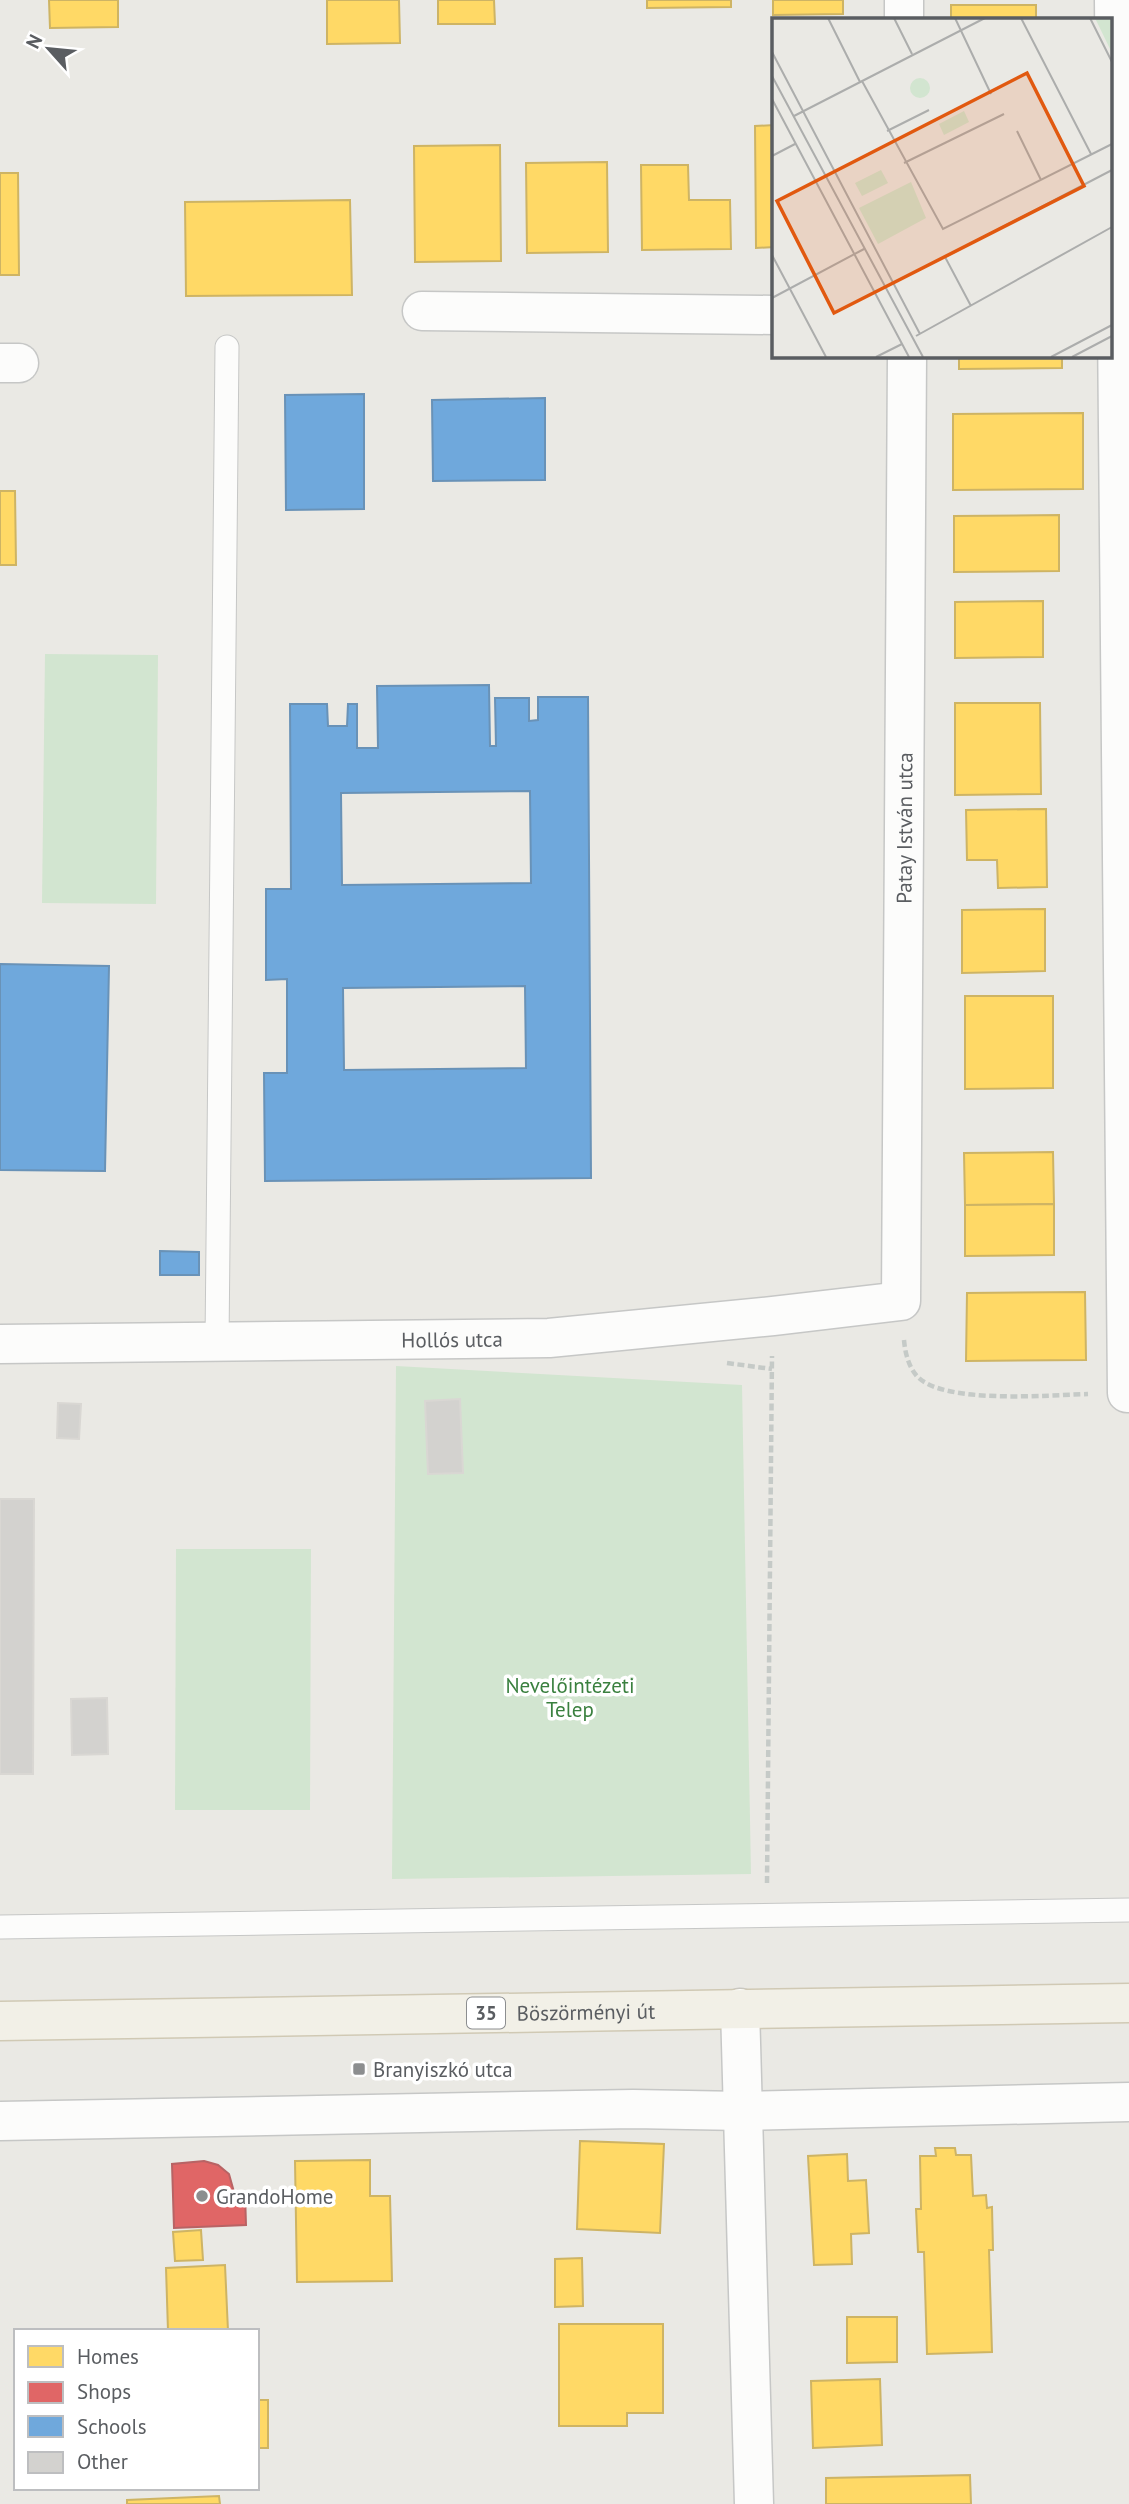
<svg xmlns="http://www.w3.org/2000/svg" width="1129" height="2504" font-family="'PT Sans',sans-serif">
  <style>
    .green { fill: #d2e5d0 }
    .homes { fill: #ffd966; stroke: #ceb464; stroke-width: 2 }
    .shops { fill: #e06666; stroke: #b86364; stroke-width: 2 }
    .schools { fill: #6fa8dc; stroke: #6992b7; stroke-width: 2; fill-rule: evenodd }
    .building { fill: #d3d2cf; stroke: #d9d7d3; stroke-width: 2 }
    .lines { fill: none; stroke-linecap: round; stroke-linejoin: round }
    .service-casing { stroke: #c6c7c6; stroke-width: 25 }
    .minor-casing { stroke: #c6c7c6; stroke-width: 41 }
    .primary-casing { stroke: #d0c9b4; stroke-width: 41 }
    .path { stroke: #c5cac7; stroke-width: 4.5; stroke-dasharray: 7 3.5; stroke-linecap: butt }
    .service { stroke: #fcfcfb; stroke-width: 23 }
    .minor { stroke: #fcfcfb; stroke-width: 38 }
    .primary { stroke: #f2f0e7; stroke-width: 38 }
    .poi-dot { fill: #8c8e8f; stroke: #fff; stroke-width: 2.5 }
    .labels { text-anchor: middle; dominant-baseline: central; stroke-width: 7; stroke-linejoin: round; paint-order: stroke }
    .shield { fill: #fff; stroke: #8c8e90; stroke-width: 2 }
    .shield-label { font-size: 19px; font-weight: bold; fill: #5a5d61 }
    .street-label { font-size: 21px; fill: #5a5d61; stroke: #fff }
    .park-label { font-size: 21px; fill: #3a803f; stroke: #fff }
    .poi-label { font-size: 21px; fill: #5a5d61; stroke: #fff; text-anchor: start }
    .inset-road { fill: none; stroke: #acadac; stroke-width: 2 }
    .view { fill: #e15910; fill-opacity: 0.15; stroke: #e15910; stroke-width: 3.5 }
    .inset-edge { fill: none; stroke: #5a5d61; stroke-width: 3.5 }
  </style>
  <rect width="100%" height="100%" fill="#eae9e4"/>
  <!-- green -->
  <g class="green">
    <path d="M45,654L158,655L156,904L42,903Z"/>
    <path d="M396,1366L742,1385L751,1874L392,1879Z"/>
    <path d="M176,1549H311L310,1810H175Z"/>
  </g>
  <!-- homes -->
  <g class="homes">
    <path d="M49,0H118V27L50,28Z"/>
    <path d="M327,0H399L400,43L327,44Z"/>
    <path d="M438,0H494L495,24H438Z"/>
    <path d="M647,0H731V7L647,8Z"/>
    <path d="M773,0H843V14L773,15Z"/>
    <rect x="951" y="5" width="85" height="14"/>
    <path d="M774,125V247L756,248L755,126Z"/>
    <path d="M500,145L501,261L415,262L414,146Z"/>
    <path d="M607,162L608,252L527,253L526,163Z"/>
    <path d="M641,165H688L689,200H730L731,249L642,250Z"/>
    <path d="M0,173H18L19,275H0Z"/>
    <path d="M350,200L352,295L186,296L185,202Z"/>
    <path d="M959,355H1062V368L959,369Z"/>
    <path d="M1083,413V489L953,490V414Z"/>
    <path d="M0,491H15L16,565H0Z"/>
    <path d="M1059,515V571L954,572V516Z"/>
    <path d="M1043,601V657L955,658V602Z"/>
    <path d="M955,703H1040L1041,794L955,795Z"/>
    <path d="M1046,809L1047,887L998,888L997,860H967L966,810Z"/>
    <path d="M1045,909V971L962,973V910Z"/>
    <path d="M965,996H1053V1088L965,1089Z"/>
    <path d="M1053,1152L1054,1204L965,1205L964,1153Z"/>
    <path d="M1054,1204V1255L965,1256V1205Z"/>
    <path d="M1085,1292L1086,1360L966,1361L967,1293Z"/>
    <path d="M580,2141L664,2144L660,2233L577,2229Z"/>
    <path d="M935,2148H955L956,2155H971L973,2196L986,2195L987,2208L992,2207L993,2250H989L992,2352L927,2354L924,2252H918L916,2209H921L920,2156H936Z"/>
    <path d="M847,2154L848,2181L866,2180L869,2233L851,2234L852,2264L814,2265L808,2156Z"/>
    <path d="M370,2160V2196H390L392,2281L297,2282L295,2161Z"/>
    <path d="M201,2230L203,2260L175,2261L173,2232Z"/>
    <path d="M582,2258L583,2306L555,2307V2259Z"/>
    <path d="M225,2265L228,2331H168L166,2268Z"/>
    <path d="M847,2317H897V2362L847,2363Z"/>
    <path d="M559,2324H663V2413H627V2426H559Z"/>
    <path d="M880,2379L882,2445L813,2448L811,2381Z"/>
    <rect x="257" y="2400" width="11" height="48"/>
    <path d="M970,2475L971,2504H826V2478Z"/>
    <path d="M219,2496L220,2504H127V2500Z"/>
  </g>
  <!-- shops -->
  <path class="shops" d="M204,2161L218,2165L229,2174L234,2192L245,2193L246,2225L174,2228L172,2164Z"/>
  <!-- schools -->
  <g class="schools">
    <path d="M364,394V509L286,510L285,395Z"/>
    <path d="M545,398V480L433,481L432,400Z"/>
    <path d="M489,685L490,746H496L495,698H529V721L538,720V697H588L591,1178L265,1181L264,1073H287V979L266,980V889H291L290,704H327L328,726H347L348,704H357V748H378L377,686ZM530,791L531,883L342,885L341,793ZM525,986L526,1068L344,1070L343,988Z"/>
    <path d="M0,964L109,966L105,1171L0,1170Z"/>
    <path d="M160,1251L199,1252V1275H160Z"/>
  </g>
  <!-- building -->
  <g class="building">
    <path d="M460,1399L463,1473L428,1474L425,1401Z"/>
    <path d="M58,1403L81,1404L79,1439L57,1438Z"/>
    <path d="M0,1499H34L33,1774H0Z"/>
    <path d="M107,1698L108,1754L72,1755L71,1699Z"/>
  </g>
  <g class="lines">
    <!-- service casing -->
    <g class="service-casing">
      <g id="service">
        <path d="M217,1343L227,347"/>
        <path d="M0,1927L1129,1910"/>
      </g>
    </g>
    <!-- minor casing -->
    <g class="minor-casing">
      <g id="minor">
        <path d="M904,0V19"/>
        <path d="M1114,0L1127,1393H1129"/>
        <path d="M422,311L774,315"/>
        <path d="M0,363H19"/>
        <path id="s1" d="M0,1344L549,1338L773,1316L901,1301L907,355"/>
        <path d="M740,2008L754,2504"/>
        <path d="M0,2121L633,2109L742,2111L1129,2102"/>
      </g>
    </g>
    <!-- primary casing -->
    <g class="primary-casing">
      <g id="primary">
        <path id="s2" d="M0,2021L1129,2003"/>
      </g>
    </g>
    <!-- path -->
    <g class="path">
      <path d="M904,1340C905,1352 908,1365 916,1375C940,1405 1050,1395 1088,1394"/>
      <path d="M727,1363L772,1369"/>
      <path d="M767,1883L772,1356"/>
    </g>
    <!-- service -->
    <use href="#service" class="service"/>
    <!-- minor -->
    <use href="#minor" class="minor"/>
    <!-- primary -->
    <use href="#primary" class="primary"/>
  </g>
  <!-- markers -->
  <g class="poi-dot">
    <rect x="352" y="2062" width="14" height="14" rx="3.5"/>
    <circle cx="202" cy="2196" r="7"/>
  </g>
  <g class="labels">
    <!-- shield labels -->
    <rect class="shield" x="467" y="1997.5" width="38" height="31" rx="5"/>
    <g class="shield-label">
      <text x="486" y="2013">35</text>
    </g>
    <!-- street labels -->
    <g class="street-label">
      <text stroke="none"><textPath href="#s1" startOffset="1376">Patay István utca</textPath></text>
      <text stroke="none"><textPath href="#s1" startOffset="452">Hollós utca</textPath></text>
      <text stroke="none"><textPath href="#s2" startOffset="586">Böszörményi út</textPath></text>
    </g>
    <!-- park labels -->
    <g class="park-label">
      <text x="570" y="1685">Nevelőintézeti<tspan x="570" dy="24">Telep</tspan></text>
    </g>
    <!-- poi labels -->
    <g class="poi-label">
      <text x="373" y="2069">Branyiszkó utca</text>
      <text x="216" y="2196">GrandoHome</text>
    </g>
  </g>
  <!-- overview -->
  <g transform="translate(772 18)">
    <rect width="340" height="340" fill="#eae9e4"/>
    <path d="M323,0H339V33ZM138 70a10 10 0 1 1 20 0a10 10 0 1 1-20 0ZM192,93L197,104L172,117L167,106ZM109,152L116,165L90,178L83,165ZM139,164L154,200L106,226L87,190Z" fill="#d2e5d0"/>
    <path class="inset-road" d="M56,0L88,64M122,0L140,36M183,0L219,76M249,0L319,136M318,0L340,44M0,34L148,316M0,58L151,339M90,63L171,211L340,126M0,81L137,339M22,98L213,0M115,113L157,92M245,113L269,162M0,138L23,126M132,145L232,96M0,237L54,339M0,280L92,231M199,288L173,239L340,152M144,318L340,209M104,339L130,326M279,339L340,307M300,339L340,318"/>
    <path class="view" d="M255,55L312,168L62,295L5,183Z"/>
    <rect width="340" height="340" class="inset-edge"/>
  </g>
  <!-- legend -->
  <rect x="14" y="2329" width="245" height="161" fill="#ffffff" stroke="#bdbec0" stroke-width="2"/>
  <rect x="28" y="2346" width="35" height="21" fill="#ffd966" stroke="#bdbec0" stroke-width="2"/>
  <text x="77" y="2364" font-size="21" fill="#5a5d61">Homes</text>
  <rect x="28" y="2382" width="35" height="21" fill="#e06666" stroke="#bdbec0" stroke-width="2"/>
  <text x="77" y="2399" font-size="21" fill="#5a5d61">Shops</text>
  <rect x="28" y="2416" width="35" height="21" fill="#6fa8dc" stroke="#bdbec0" stroke-width="2"/>
  <text x="77" y="2434" font-size="21" fill="#5a5d61">Schools</text>
  <rect x="28" y="2452" width="35" height="21" fill="#d3d2cf" stroke="#bdbec0" stroke-width="2"/>
  <text x="77" y="2469" font-size="21" fill="#5a5d61">Other</text>
  <!-- north arrow -->
  <g transform="translate(49 49) rotate(297)" stroke="#ffffff" stroke-width="5" paint-order="stroke">
  <path d="M0-5L12 26L0 18L-12 26Z" fill="#5a5d61"/>
  <text y="-10" font-size="19" font-weight="bold" text-anchor="middle" fill="#5a5d61">N</text>
  </g>
</svg>
